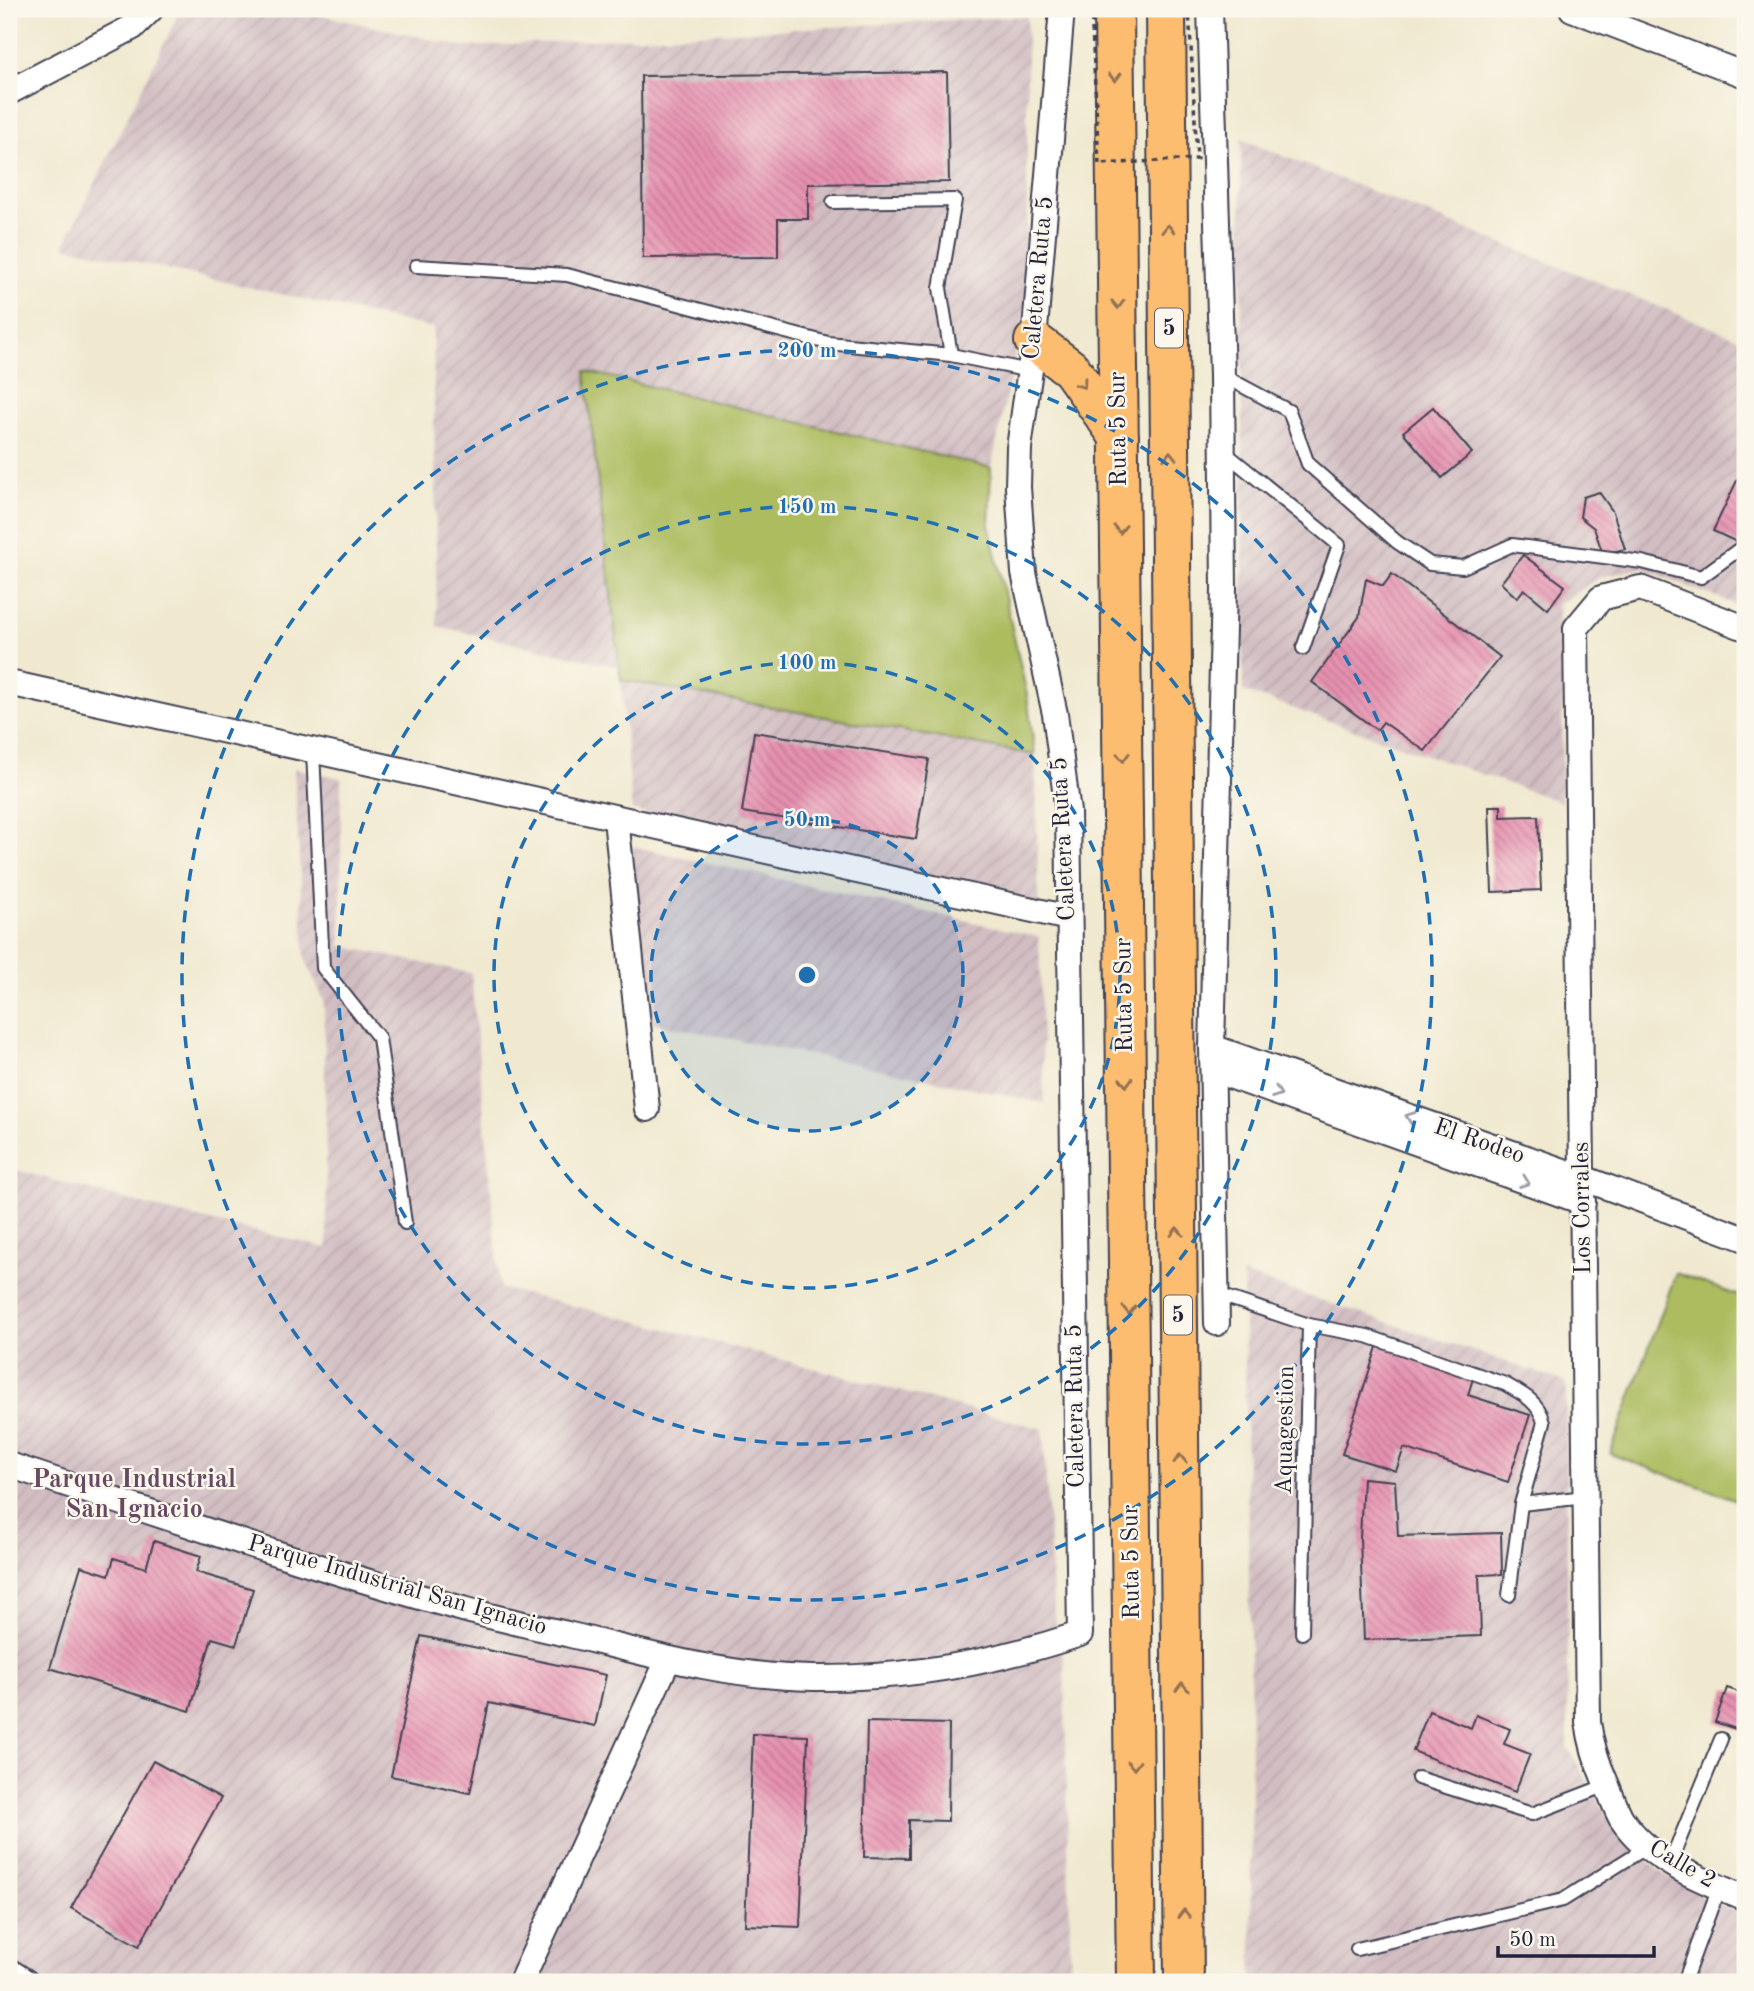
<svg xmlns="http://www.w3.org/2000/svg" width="1754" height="1991" font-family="'Old Standard TT',serif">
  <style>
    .industrial { fill: url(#industrial-furrows) }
    .green { fill: #acbc5e; stroke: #676f4c; stroke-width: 2 }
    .building { fill: url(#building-back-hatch) }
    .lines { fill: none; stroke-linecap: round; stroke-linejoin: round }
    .service-casing { stroke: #414051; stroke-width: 16 }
    .minor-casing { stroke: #414051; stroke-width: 28 }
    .motorway-casing { stroke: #414051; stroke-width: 42 }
    .service { stroke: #fff; stroke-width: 12 }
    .minor { stroke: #fff; stroke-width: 24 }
    .motorway { stroke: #fcbd6f; stroke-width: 38 }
    .path-bridge { stroke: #414051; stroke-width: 3.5; stroke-dasharray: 5 5; stroke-linecap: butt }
    .oneway { stroke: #8f7055 }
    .oneway2 { stroke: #9c9ca7 }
    .ring { fill: none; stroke: #1f6fb2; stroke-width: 3.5; stroke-dasharray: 12 9 }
    .labels { text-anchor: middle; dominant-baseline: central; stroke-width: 5; stroke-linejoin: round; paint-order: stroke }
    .shield { fill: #fbf7ec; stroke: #636270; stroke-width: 2 }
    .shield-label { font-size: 23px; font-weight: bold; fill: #22223b }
    .street-label { font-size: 24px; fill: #22223b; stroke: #fbf7ec }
    .neighbourhood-label { font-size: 26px; font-weight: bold; fill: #674964; stroke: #fbf7ec }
    .centre { fill: #1f6fb2; stroke: #fbf7ec; stroke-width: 3.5 }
    .ring-label { font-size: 21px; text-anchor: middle; font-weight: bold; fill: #1f6fb2; stroke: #fbf7ec; stroke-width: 5; stroke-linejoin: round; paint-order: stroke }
  </style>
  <defs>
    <pattern id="industrial-furrows" width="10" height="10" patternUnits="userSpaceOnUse" patternTransform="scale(1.75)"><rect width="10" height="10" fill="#d2bec2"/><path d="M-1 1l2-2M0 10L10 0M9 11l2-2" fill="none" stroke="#b4a3a8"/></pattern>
    <pattern id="building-back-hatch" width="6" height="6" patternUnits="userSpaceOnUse" patternTransform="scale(1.75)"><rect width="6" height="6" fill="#e791b0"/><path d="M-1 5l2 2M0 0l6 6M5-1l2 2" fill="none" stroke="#bb7690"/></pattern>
  </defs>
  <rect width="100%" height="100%" fill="#fbf7ec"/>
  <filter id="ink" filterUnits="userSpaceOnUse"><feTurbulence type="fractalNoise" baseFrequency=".0143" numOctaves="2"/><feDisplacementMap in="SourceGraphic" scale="14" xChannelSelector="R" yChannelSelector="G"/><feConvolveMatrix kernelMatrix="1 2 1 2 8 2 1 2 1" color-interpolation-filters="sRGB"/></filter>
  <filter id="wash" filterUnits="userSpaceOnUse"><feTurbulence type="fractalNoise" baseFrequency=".00686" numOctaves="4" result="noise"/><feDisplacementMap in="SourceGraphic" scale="28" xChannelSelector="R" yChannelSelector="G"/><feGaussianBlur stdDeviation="1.57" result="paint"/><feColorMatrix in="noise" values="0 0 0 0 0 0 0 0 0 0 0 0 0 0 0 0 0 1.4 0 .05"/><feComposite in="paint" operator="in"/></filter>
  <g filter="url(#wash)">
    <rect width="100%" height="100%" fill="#f0e9d0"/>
    <!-- industrial -->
    <g class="industrial">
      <path d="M181,9H295L464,47L1027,16V300L991,468L585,371L620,667L437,626L433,328L64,246Z"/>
      <path d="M1241,139L1745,341V608L1641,568L1600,577L1558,604L1563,688L1561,802L1243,691Z"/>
      <path d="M621,680L1035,755L1039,911L632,810Z"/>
      <path d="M294,768L341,778V946L471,973L500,1288L624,1318L1043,1429L1054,1615L1064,1660L1071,1982H9V1168L168,1211L327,1248L324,1001L305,959Z"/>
      <path d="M627,845L1039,937L1044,1103L650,1022Z"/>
      <path d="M1243,1274L1566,1382L1568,1748L1619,1835L1660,1872L1708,1900L1745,1913V1982H1252L1250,1634Z"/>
    </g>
    <!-- green -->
    <g class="green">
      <path d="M585,371L991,468L989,525L1027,695L1035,755L621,680Z"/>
      <path d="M1676,1273L1745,1298V1503L1610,1454Z"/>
    </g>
    <g id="blocks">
      <!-- building -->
      <g class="building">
        <path d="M947,72L949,182L808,184V219H778V257L643,258L641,76Z"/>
        <path d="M1433,407L1472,453L1442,478L1403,432Z"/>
        <path d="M1745,471V535L1741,544L1713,531L1741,472Z"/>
        <path d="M1599,492L1613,512L1625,549L1603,554L1594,528L1580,517L1583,497Z"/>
        <path d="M1523,555L1565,586L1548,609L1524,589L1517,598L1501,583Z"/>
        <path d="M1392,574L1500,657L1425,751L1383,722L1377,730L1312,682L1359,617L1366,579L1383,586Z"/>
        <path d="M754,732L929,759L916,839L742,812Z"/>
        <path d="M1489,806H1501V817L1538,816L1541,890L1492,892Z"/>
        <path d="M1378,1344L1474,1375L1468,1395L1530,1415L1508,1482L1404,1448L1396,1471L1342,1454Z"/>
        <path d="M1363,1478L1395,1481L1398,1536L1501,1533L1502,1574L1479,1575L1481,1636L1364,1640L1360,1538Z"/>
        <path d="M154,1541L201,1556L196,1572L253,1589L236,1645L212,1638L190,1711L50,1668L81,1566L109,1575L114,1558L146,1568Z"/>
        <path d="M421,1636L606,1675L595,1726L489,1703L470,1793L391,1776Z"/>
        <path d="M1727,1688L1745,1694V1732L1715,1722Z"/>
        <path d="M1429,1711L1471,1728L1476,1715L1510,1729L1504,1744L1530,1754L1515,1792L1413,1751Z"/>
        <path d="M867,1722L949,1724L948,1821L909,1820V1858L864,1857Z"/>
        <path d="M753,1734L808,1736L800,1927L745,1925Z"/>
        <path d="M153,1761L221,1798L139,1946L71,1908Z"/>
      </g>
    </g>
  </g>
  <g filter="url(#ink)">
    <use href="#blocks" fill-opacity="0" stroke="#414051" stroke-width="2"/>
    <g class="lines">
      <!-- service casing -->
      <g class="service-casing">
        <g id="service">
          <path d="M833,202L955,200L940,288L951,355"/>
          <path d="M416,266L567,275L828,343L951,355L1030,371"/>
          <path d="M1222,375L1289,411L1308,464L1397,542L1430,564L1463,567L1512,545L1642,562L1701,577L1745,545"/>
          <path d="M1223,451L1339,545L1303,648"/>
          <path d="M313,751L323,968L379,1038L405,1223"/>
          <path d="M1217,1294L1309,1325L1367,1336L1505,1384C1523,1394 1538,1401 1544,1422L1521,1504L1509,1595"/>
          <path d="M1521,1504L1586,1497"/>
          <path d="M1302,1633L1309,1325"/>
          <path d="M1418,1778L1532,1814L1607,1785"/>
          <path d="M1670,1863L1721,1739"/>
          <path d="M1357,1949L1563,1900L1647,1847"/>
          <path d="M1684,1982L1719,1887"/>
        </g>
      </g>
      <!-- minor casing -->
      <g class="minor-casing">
        <g id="minor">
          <path d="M1210,9L1222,375L1224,589L1212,1047L1217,1323"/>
          <path d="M1572,9L1745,75"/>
          <path d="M9,92L133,27L151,9"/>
          <path d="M1745,628L1640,588L1601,598L1576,628L1588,1722C1591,1744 1597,1763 1606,1783C1611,1795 1615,1807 1621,1818C1648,1860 1701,1880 1745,1898"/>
          <path d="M9,683L1069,918"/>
          <path d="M616,819L647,1109"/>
          <path d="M1212,1047L1583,1178L1745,1239"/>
          <path d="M1213,1070L1583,1202"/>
          <path d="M9,1465C158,1514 307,1566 459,1608C495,1618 531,1626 567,1634C648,1654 728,1677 813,1678C905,1679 993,1663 1080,1634L1068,812L1055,714L1024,573L1018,487L1019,448L1034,341L1062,9"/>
          <path d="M9,1971L26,1982"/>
          <path d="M521,1982L668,1660"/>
        </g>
      </g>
      <!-- motorway casing -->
      <g class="motorway-casing">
        <g id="motorway">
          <path d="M1114,9L1136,1982"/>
          <path d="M1166,9L1184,1982"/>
          <path d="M1034,341L1071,369L1119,437"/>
        </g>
      </g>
      <!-- service -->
      <use href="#service" class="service"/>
      <!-- minor -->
      <use href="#minor" class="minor"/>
      <!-- motorway -->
      <use href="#motorway" class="motorway"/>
      <!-- path-bridge -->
      <path class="path-bridge" d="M1091,9L1099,164L1197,159L1189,9"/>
    </g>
    <!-- one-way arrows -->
    <defs><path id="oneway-chevron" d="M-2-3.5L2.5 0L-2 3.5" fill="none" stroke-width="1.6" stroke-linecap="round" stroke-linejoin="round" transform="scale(1.75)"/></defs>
    <g class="oneway">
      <use href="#oneway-chevron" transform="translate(1115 77) rotate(89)"/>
      <use href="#oneway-chevron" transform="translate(1168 229) rotate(-91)"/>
      <use href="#oneway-chevron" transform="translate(1118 304) rotate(89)"/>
      <use href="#oneway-chevron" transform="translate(1082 384) rotate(55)"/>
      <use href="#oneway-chevron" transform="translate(1170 456) rotate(-91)"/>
      <use href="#oneway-chevron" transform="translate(1120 529) rotate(89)"/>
      <use href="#oneway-chevron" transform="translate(1123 757) rotate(89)"/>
      <use href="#oneway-chevron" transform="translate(1126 1082) rotate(89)"/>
      <use href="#oneway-chevron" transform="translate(1177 1232) rotate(-91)"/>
      <use href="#oneway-chevron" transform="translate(1129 1310) rotate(89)"/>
      <use href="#oneway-chevron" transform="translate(1180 1459) rotate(-91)"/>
      <use href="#oneway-chevron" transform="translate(1182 1687) rotate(-91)"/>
      <use href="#oneway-chevron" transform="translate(1134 1765) rotate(89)"/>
      <use href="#oneway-chevron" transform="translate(1184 1914) rotate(-91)"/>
    </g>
    <g class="oneway2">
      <use href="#oneway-chevron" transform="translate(1277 1093) rotate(20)"/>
      <use href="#oneway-chevron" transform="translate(1410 1117) rotate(-160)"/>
      <use href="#oneway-chevron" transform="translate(1525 1182) rotate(20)"/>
    </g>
  </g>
  <!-- distance rings -->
  <circle cx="807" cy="975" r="156" fill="#1f6fb2" fill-opacity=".12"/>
  <g class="ring">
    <circle cx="807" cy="975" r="156"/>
    <circle cx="807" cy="975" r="313"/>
    <circle cx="807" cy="975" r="469"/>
    <circle cx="807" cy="975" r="625"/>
  </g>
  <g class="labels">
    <!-- shield labels -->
    <g class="shield">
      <rect x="1155" y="308.5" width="28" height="39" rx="5"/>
      <rect x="1164" y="1295.5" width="28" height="39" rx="5"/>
    </g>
    <g class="shield-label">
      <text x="1169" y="328">5</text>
      <text x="1178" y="1315">5</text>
    </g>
    <!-- street labels -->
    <g class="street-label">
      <text transform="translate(1039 278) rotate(-85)">Caletera Ruta 5</text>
      <text transform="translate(1119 429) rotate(-91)">Ruta 5 Sur</text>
      <text transform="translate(1064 839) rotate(-93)">Caletera Ruta 5</text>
      <text transform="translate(1125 995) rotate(-91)">Ruta 5 Sur</text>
      <text transform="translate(1479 1142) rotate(19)">El Rodeo</text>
      <text transform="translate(1583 1208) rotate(-91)">Los Corrales</text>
      <text transform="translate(1076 1406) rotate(-91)">Caletera Ruta 5</text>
      <text transform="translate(1286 1430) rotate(-89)">Aquagestion</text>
      <text transform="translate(1132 1562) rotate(-91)">Ruta 5 Sur</text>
      <text transform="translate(397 1586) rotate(16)">Parque Industrial San Ignacio</text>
      <text transform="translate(1682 1865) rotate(30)">Calle 2</text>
    </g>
    <!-- neighbourhood labels -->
    <g class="neighbourhood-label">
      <text x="134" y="1480">Parque Industrial<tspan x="134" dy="30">San Ignacio</tspan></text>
    </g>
  </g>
  <circle cx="807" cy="975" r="10" class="centre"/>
  <g class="ring-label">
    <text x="807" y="357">200 m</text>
    <text x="807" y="513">150 m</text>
    <text x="807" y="669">100 m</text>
    <text x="807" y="826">50 m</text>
  </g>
  <!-- margin -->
  <rect width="1754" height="1991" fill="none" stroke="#fbf7ec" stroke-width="35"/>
  <!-- scale -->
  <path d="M1498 1946v10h156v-10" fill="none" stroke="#22223b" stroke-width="3.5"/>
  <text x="1509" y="1946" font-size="21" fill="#22223b" stroke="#fbf7ec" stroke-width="5" paint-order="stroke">50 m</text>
</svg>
